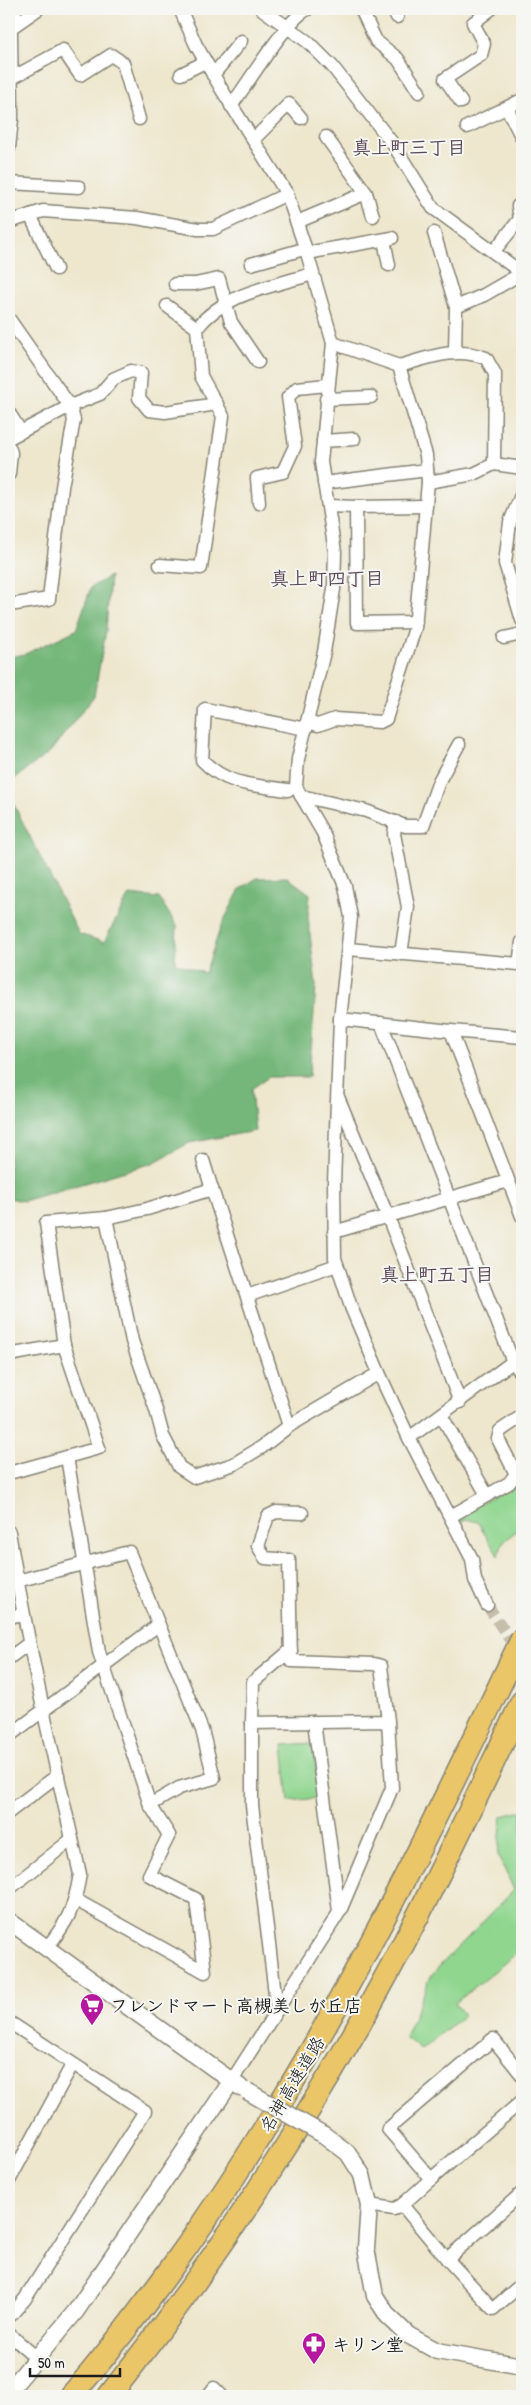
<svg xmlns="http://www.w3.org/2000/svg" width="531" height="2405" font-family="'Patrick Hand','Klee One',sans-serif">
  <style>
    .green { fill: #90d68f; stroke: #567956 }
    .forest { fill: #74b77a; stroke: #486a4b }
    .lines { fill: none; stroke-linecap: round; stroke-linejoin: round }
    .minor-tunnel { stroke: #c4beaa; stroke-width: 12; stroke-dasharray: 12 6; stroke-linecap: butt }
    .minor-casing { stroke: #858274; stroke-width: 15 }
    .tertiary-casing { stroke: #858274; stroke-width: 19 }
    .motorway-casing { stroke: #858274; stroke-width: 25 }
    .minor { stroke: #fff; stroke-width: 12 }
    .tertiary { stroke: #fff; stroke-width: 16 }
    .motorway { stroke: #ebc669; stroke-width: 22 }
    .tertiary-bridge-casing { stroke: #858274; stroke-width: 19; stroke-linecap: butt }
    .tertiary-bridge { stroke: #fff; stroke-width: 16 }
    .labels { text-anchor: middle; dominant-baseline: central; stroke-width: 4; stroke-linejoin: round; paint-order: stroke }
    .poi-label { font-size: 18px; font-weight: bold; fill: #1c1c1c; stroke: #f6f6f2; text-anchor: start }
    .street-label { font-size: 18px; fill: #1c1c1c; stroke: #f6f6f2 }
    .neighbourhood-label { font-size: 19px; font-weight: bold; fill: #5d4a59; stroke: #f6f6f2 }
  </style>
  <rect width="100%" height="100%" fill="#f6f6f2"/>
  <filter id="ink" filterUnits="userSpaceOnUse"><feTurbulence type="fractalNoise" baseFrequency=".02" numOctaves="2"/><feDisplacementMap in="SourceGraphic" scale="10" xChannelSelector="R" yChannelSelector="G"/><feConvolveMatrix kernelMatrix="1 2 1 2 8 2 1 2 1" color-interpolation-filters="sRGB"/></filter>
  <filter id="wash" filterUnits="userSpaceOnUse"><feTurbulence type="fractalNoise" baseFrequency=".0096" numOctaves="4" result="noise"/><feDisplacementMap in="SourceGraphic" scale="20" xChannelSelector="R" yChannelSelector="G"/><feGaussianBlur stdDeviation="1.12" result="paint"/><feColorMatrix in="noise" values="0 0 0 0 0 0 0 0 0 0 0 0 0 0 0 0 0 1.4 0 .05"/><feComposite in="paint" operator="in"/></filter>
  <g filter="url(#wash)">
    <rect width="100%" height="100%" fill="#eee7cd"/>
    <!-- green -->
    <g class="green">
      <path d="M522,1472V1525L503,1543L498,1556L478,1522L466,1519L461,1522L460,1514L512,1487Z"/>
      <path d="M313,1743L319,1798L289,1801L283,1745Z"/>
      <path d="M522,1811V1949L455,2003L464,2015L421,2050L405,2037L432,1974L514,1890L498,1855L502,1816Z"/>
    </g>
    <!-- forest -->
    <g class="forest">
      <path d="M110,576L106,631L94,696L50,752L9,783V657L25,654L76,630L91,587Z"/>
      <path d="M9,795L79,934L104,942L129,895L159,898L177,926L175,963L205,973L221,926L240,889L257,878L287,877L310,894L308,917L316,986L309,1077H269L251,1089L255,1131L189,1143L153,1163L23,1201L9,1198Z"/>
    </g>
  </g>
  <g filter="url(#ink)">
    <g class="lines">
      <!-- minor-tunnel -->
      <path class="minor-tunnel" d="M487,1605L519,1653"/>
      <!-- minor casing -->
      <g class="minor-casing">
        <g id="minor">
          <path d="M11,9L20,21"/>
          <path d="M180,9L196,45L222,90L287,194L307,253L333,343L321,462L335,552L334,589L324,652L298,759L296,787L323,833L345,886L351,917L340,1019L334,1183L335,1258L351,1307L379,1373L409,1438L472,1559L475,1580L487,1605"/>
          <path d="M262,9L308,42L332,66L393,144L433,208L522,273"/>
          <path d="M361,9L376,41L398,59L419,92"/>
          <path d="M393,9L397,17"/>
          <path d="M9,29L38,9"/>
          <path d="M181,74L205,62"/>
          <path d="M213,75L241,41"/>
          <path d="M12,78L63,50L80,75L111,55L123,63L139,119"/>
          <path d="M461,102L445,79L481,55L484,44L473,23L491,9"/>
          <path d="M231,106C247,85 288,17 308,9"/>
          <path d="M507,108L522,138"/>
          <path d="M467,127L522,100"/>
          <path d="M326,137L366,193L373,216"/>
          <path d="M253,140L289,104L301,118"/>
          <path d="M9,148L12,119L11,28"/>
          <path d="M9,183L79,187"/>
          <path d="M30,215L56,269"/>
          <path d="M9,222L43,211L137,218L198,229H213L287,194"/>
          <path d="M297,222L366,193"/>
          <path d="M434,233L456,307L455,351"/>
          <path d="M384,240L389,265"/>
          <path d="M494,251L520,219L518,206"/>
          <path d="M307,253L392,238"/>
          <path d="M251,264L304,249"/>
          <path d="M175,284H195L219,279L231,322L258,362"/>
          <path d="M167,306L197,328"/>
          <path d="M456,307L484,295L522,273"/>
          <path d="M9,319L70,406L74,420L62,487L49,599L9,605"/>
          <path d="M399,366C428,358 456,346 486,358L495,374L494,464"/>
          <path d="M326,399L371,397"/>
          <path d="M9,413L21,432"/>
          <path d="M9,438L70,406L100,394L113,379L131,371L141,373L139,398L149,410L165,412L217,404"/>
          <path d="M323,441L354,439"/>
          <path d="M9,447L11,453L9,474"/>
          <path d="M428,482L474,474L494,464L522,468"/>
          <path d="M324,483L427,470"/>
          <path d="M522,493L510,522L505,563L522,620"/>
          <path d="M259,503L257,478L283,472L295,446L288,397L297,388L327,385"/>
          <path d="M328,506L356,507"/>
          <path d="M160,565L201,568L223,416L201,376L197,328C224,293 271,287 312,274"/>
          <path d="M416,622L357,623L356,507L426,506"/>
          <path d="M504,638L522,634"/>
          <path d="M307,722L318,725L335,719L380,722L386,719L415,628L428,482L426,455L399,366L333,343"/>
          <path d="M288,790C254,785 227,786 202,760L205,709L306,729"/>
          <path d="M301,796L366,811L405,826H423L439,781L459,744"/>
          <path d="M396,822L394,834L408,907L401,954"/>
          <path d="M348,949L519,964L522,942"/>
          <path d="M340,1019L451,1031L522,1037"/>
          <path d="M381,1023L513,1362L522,1374"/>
          <path d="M451,1031L522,1216"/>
          <path d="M338,1097L388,1217L460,1402"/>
          <path d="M203,1160L212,1189"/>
          <path d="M106,1218L132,1341L156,1410L163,1436L179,1467L194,1477L234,1464L262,1447L289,1426L379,1373"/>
          <path d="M334,1232L508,1181"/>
          <path d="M247,1296L337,1265"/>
          <path d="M9,1355L64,1345"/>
          <path d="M441,1415L487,1495"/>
          <path d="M409,1438L522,1355"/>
          <path d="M67,1457L99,1652L150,1805L169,1835L149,1875L196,1899L205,1972L76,1900"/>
          <path d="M9,1473L99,1448L64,1345L46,1223L106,1218L147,1209L212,1189L289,1426"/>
          <path d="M302,1513L276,1512L268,1516L258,1546L265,1558L289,1560L291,1661L374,1664L381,1666L388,1721L392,1788L340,1911L277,2010L252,1805V1723L388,1721"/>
          <path d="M451,1516L509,1483L516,1474L498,1439L500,1431L522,1416"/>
          <path d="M9,1532C28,1646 54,1760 80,1874C74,1910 68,1921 46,1949"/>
          <path d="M9,1583L129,1552L202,1730L214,1778L179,1788L150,1805"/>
          <path d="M9,1617L23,1614"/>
          <path d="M9,1658L28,1644"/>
          <path d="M314,1722L339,1911"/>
          <path d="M252,1723L253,1682L291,1650"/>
          <path d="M9,1736L158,1625"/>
          <path d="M9,1812L58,1775"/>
          <path d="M9,1889L72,1839"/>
          <path d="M9,2022L145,2111L25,2299L9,2317"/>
          <path d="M231,2082L277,2010"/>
          <path d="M431,2179L522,2101"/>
          <path d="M9,2181L72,2065"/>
          <path d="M369,2205L394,2209L402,2205L431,2179L388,2129L493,2039L522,2075"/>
          <path d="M402,2205L447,2259L522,2193"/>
          <path d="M447,2259L493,2309L522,2284"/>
          <path d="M9,2334L38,2359"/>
          <path d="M208,2396L214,2388L222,2396"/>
        </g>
      </g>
      <!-- tertiary casing -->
      <g class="tertiary-casing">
        <g id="tertiary">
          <path d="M9,1921L240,2087"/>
          <path d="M324,2135L348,2153L362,2175L369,2205L366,2248L375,2296L388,2316L408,2335L437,2351L522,2366"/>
          <path d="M9,2391L76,2311L231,2082"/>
        </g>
      </g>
      <!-- motorway casing -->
      <g class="motorway-casing">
        <g id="motorway">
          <path d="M71,2396C105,2357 137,2315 167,2274C311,2077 417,1858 522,1639"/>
          <path d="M109,2396C207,2272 296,2139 373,2000C427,1903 474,1802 522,1702"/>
        </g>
      </g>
      <!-- minor -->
      <use href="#minor" class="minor"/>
      <!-- tertiary -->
      <use href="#tertiary" class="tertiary"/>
      <!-- motorway -->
      <use href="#motorway" class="motorway"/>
      <!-- tertiary-bridge casing -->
      <g class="tertiary-bridge-casing">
        <path id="tertiary-bridge" d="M247,2091L324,2135"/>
      </g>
      <!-- tertiary-bridge -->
      <use href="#tertiary-bridge" class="tertiary-bridge"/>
    </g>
  </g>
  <!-- icons -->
  <defs>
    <g id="supermarket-pin" transform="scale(1.25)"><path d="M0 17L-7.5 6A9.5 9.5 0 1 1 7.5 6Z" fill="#b5179e" stroke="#f6f6f2"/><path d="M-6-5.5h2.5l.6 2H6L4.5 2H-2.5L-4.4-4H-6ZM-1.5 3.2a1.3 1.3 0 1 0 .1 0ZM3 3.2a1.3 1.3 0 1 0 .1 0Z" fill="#fff"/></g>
    <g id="pharmacy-pin" transform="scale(1.25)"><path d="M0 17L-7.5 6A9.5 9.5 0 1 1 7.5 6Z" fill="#b5179e" stroke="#f6f6f2"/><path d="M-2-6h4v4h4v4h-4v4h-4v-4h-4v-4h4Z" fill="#fff"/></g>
  </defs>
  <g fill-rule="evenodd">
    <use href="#supermarket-pin" x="92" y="2005"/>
    <use href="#pharmacy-pin" x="314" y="2344"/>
  </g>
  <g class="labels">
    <!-- poi labels -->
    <g class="poi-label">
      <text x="110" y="2005">フレンドマート高槻美しが丘店</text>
      <text x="332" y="2344">キリン堂</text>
    </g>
    <!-- street labels -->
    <g class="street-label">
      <text transform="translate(292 2084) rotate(-59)">名神高速道路</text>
    </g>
    <!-- neighbourhood labels -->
    <g class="neighbourhood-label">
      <text x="409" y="147">真上町三丁目</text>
      <text x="327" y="578">真上町四丁目</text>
      <text x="437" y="1274">真上町五丁目</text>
    </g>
  </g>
  <!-- margin -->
  <rect width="531" height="2405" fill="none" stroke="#f6f6f2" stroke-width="30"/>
  <!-- scale -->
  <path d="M30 2368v8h90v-8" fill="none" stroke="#1c1c1c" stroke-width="2.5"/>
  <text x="38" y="2368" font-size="15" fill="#1c1c1c" stroke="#f6f6f2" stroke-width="4" paint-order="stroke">50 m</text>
</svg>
